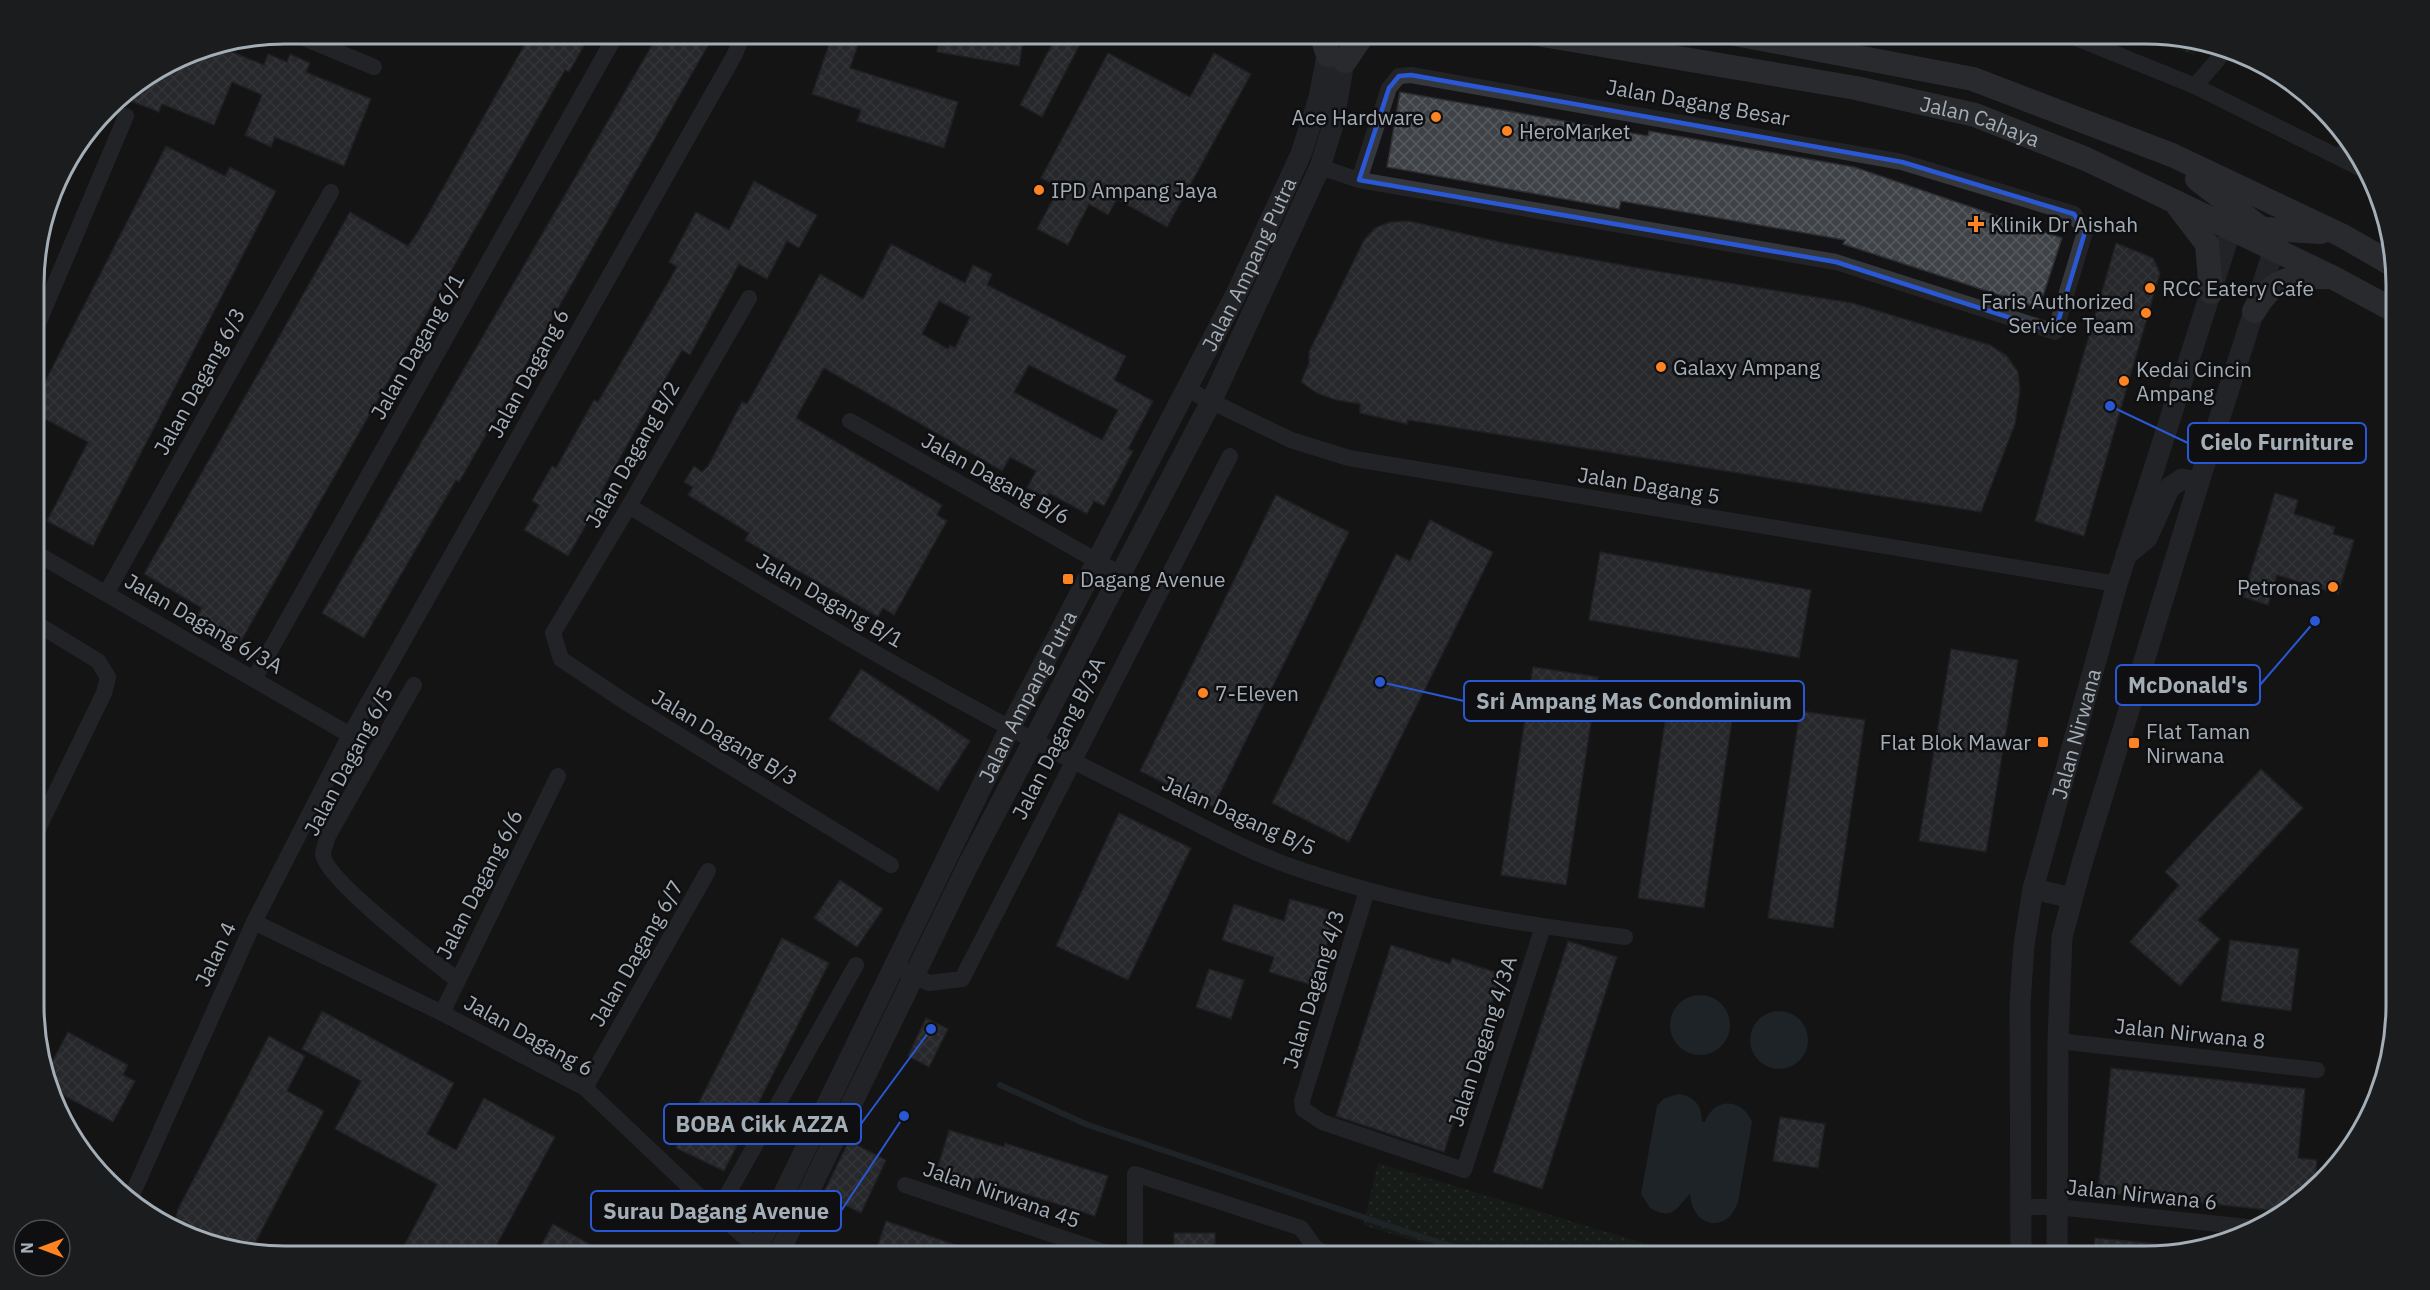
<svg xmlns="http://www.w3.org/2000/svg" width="2430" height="1290" font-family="'IBM Plex Sans',sans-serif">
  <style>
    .park { fill: url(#park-dots) }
    .water { fill: #29363a }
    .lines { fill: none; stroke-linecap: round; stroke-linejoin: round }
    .stream { stroke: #29363a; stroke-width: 6 }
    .building { fill: url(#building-cross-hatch); stroke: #2d2e32; stroke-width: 1.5; fill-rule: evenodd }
    .minor { stroke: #34373b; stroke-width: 16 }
    .tertiary { stroke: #34373b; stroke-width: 21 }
    .secondary { stroke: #42464b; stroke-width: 24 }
    .marked { fill: none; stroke: #2a58d5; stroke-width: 4.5; stroke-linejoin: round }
    .poi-dot { fill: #fe8423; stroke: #0f0f11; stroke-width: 2 }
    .labels { text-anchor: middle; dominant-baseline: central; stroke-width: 5; stroke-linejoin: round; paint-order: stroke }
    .street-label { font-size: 21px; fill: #a4aeb7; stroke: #0f0f11 }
    .poi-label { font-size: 21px; fill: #a4aeb7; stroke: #0f0f11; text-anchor: start }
    .rim { fill: none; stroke: #a4aeb7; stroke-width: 3 }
    .leader { fill: none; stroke: #2a58d5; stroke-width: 2 }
    .callout-dot { fill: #2a58d5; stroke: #0f0f11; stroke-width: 2 }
    .callout { fill: #0f0f11; stroke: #2a58d5; stroke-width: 2 }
    .callout-label { font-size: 22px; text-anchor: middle; font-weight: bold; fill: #a4aeb7 }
  </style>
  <defs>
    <pattern id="park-dots" width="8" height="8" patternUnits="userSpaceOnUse" patternTransform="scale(1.5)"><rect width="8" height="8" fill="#1c241b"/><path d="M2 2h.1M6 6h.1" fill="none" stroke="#3a413a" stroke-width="1.8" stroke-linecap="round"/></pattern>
    <pattern id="building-cross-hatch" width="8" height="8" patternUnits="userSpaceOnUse" patternTransform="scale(1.5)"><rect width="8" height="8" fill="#3f4246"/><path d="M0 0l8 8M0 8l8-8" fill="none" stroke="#585b5e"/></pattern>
  </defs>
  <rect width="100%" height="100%" fill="#141416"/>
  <!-- park -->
  <g class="park">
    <path d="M2129,33H2146L2202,46L2194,55Z"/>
    <path d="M1378,1163L1690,1257H1468L1363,1225Z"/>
  </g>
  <!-- water -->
  <g class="water">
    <circle cx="1700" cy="1025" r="30"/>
    <circle cx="1779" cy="1040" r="29"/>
    <path d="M1678,1094C1695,1096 1702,1106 1702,1122H1705C1714,1097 1742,1098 1752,1122L1738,1202C1727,1235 1692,1227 1690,1194C1677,1206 1674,1222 1650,1208L1641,1194L1657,1106L1663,1099Z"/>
  </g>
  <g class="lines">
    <!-- stream -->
    <path class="stream" d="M1000,1085L1088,1125L1419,1236L1488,1257"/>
  </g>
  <!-- building -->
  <g class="building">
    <path d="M506,33H591L569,72L565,70L241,641L197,616L202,608L144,574L350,212L408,246L419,230L525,44Z"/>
    <path d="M659,33H715L459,482L456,480L364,638L322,613Z"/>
    <path d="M833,33H862L850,68L958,102L944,148L857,121L861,110L812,94Z"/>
    <path d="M940,33H1006L1024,36L1019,66L937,52Z"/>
    <path d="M1058,33H1069L1082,40L1042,117L1020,105Z"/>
    <path d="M218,46L264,65L268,54L287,62L290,54L310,63L306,72L371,99L344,166L275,137L271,147L245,135L262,95L232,82L214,125L162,104L159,112L118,96L188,52Z"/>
    <path d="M1108,53L1190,97L1214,53L1251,74L1167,227L1117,199L1108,215L1089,204L1068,245L1037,229L1059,188L1041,178Z"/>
    <path d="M1400,92L1648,136L1649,131L1854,167L2062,238L2039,308L1843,244L1845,240L1621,201L1619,209L1387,167Z"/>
    <path d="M166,146L225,176L230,167L276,191L93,546L47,521L88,442L34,413V403Z"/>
    <path d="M754,181L817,215L799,248L787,241L767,279L739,264L690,355L682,350L641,420L600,494L603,496L568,556L524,530L539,505L532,501L552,466L556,468L594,400L598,402L677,267L669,262L696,212L729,230Z"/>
    <path d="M1409,221L1504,243L1638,268L1852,303L1990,345L2007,356L2018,372L2020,390L2015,424L1981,512L1408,420L1407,424L1360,413V404L1336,400L1317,393L1301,382L1309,363V352L1364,240L1375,228L1390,222Z"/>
    <path d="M2116,243L2153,258L2160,273L2084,536L2035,521Z"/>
    <path d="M891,244L965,283L973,265L992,274L987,285L1126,356L1114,380L1153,401L1128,449L1133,451L1104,506L1094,501L1087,514L1049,493L1047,498L1027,488L1036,471L1010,457L1002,471L824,368L796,418L942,505L937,515L947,521L894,615L883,608L878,617L745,540L749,533L688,495L693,487L684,482L694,466L702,472L708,466L742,402L747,404L820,274L863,299ZM939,301L970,317L955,348L950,345L948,349L922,334ZM1029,365L1118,410L1102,440L1014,392Z"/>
    <path d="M2275,493L2298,500L2294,514L2335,527L2333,534L2354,540L2338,594L2277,575L2268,605L2243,597Z"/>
    <path d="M1276,495L1349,532L1213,807L1140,771Z"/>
    <path d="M1430,520L1493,552L1349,842L1272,803L1396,554L1410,561Z"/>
    <path d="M1600,552L1811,590L1799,658L1589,620Z"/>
    <path d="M1951,649L2018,660L1986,852L1919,841Z"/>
    <path d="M1533,667L1598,677L1566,885L1501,875Z"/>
    <path d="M861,669L970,741L938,791L829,719Z"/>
    <path d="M1670,690L1735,700L1704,908L1638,898Z"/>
    <path d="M1800,711L1865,720L1833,928L1768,918Z"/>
    <path d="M2261,769L2303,808L2198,920L2220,939L2180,986L2130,942L2179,885L2165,872Z"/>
    <path d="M1119,813L1191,848L1128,980L1056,946Z"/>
    <path d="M840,880L883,909L857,947L814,918Z"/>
    <path d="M1290,899L1329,910L1326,924L1332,926L1315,986L1269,972L1274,957L1222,940L1234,904L1284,921Z"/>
    <path d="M782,938L829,963L724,1171L676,1148Z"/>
    <path d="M2230,940L2299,949L2291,1011L2221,1001Z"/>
    <path d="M1568,941L1617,957L1542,1189L1493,1172Z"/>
    <path d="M1391,945L1450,964L1452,958L1501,974L1444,1152L1336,1116Z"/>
    <path d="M1209,969L1244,980L1231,1019L1196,1007Z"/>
    <path d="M322,1011L454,1083L427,1134L456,1150L484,1098L555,1137L490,1257H398L437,1184L335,1129L361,1081L302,1049Z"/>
    <path d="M926,1018L948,1029L929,1067L908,1056Z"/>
    <path d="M68,1032L128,1065L123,1075L135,1081L113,1122L48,1087L45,1075Z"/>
    <path d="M269,1036L305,1056L287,1091L324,1111L252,1249L173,1231L178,1209Z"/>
    <path d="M2111,1068L2305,1089L2298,1158L2317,1160L2314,1190L2288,1212L2098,1192Z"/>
    <path d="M1780,1117L1825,1124L1818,1168L1773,1161Z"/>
    <path d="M949,1130L1004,1147L1005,1143L1108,1176L1095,1216L975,1178L974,1181L937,1170Z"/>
    <path d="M849,1141L886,1160L861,1213L823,1194Z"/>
    <path d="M886,1221L979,1253V1257H874Z"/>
    <path d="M553,1224L613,1257H535Z"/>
    <rect x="1174" y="1233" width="41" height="24"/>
    <path d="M2095,1238L2171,1245V1255L2093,1257Z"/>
  </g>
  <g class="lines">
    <!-- minor -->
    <g class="minor">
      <path d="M292,33L374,67"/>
      <path d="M2064,33L2195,86L2364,170"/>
      <path d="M1839,52L1847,33"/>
      <path d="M2195,86L2225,51"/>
      <path d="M2339,157L2352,142"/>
      <path d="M1320,167L1359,180L1836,262L2055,332L2085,232L2074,214L1902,162L1411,75L1399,76L1389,88L1359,180"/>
      <path d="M749,298L629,506L553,633L561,659L630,705L891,865"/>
      <path d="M34,333L126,116"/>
      <path d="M1186,389L1291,440L1349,458L2117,584"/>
      <path d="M850,421L1120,574"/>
      <path d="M629,506C794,607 959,706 1133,791C1182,815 1235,846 1287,865C1397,904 1509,923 1625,937"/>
      <path d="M34,552L350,735"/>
      <path d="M107,592L331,192"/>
      <path d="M34,622L98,661L108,677L104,693L35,835"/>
      <path d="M254,679L617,33"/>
      <path d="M414,685L328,836C327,841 323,849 323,854C324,878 433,961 456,979"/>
      <path d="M1367,891L1302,1101L1303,1109L1322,1122L1464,1170L1543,927"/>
      <path d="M254,922L442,1013L585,1088L717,1213L756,1247L769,1251"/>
      <path d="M894,966L929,983L962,979L1230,456"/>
      <path d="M442,1013L558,776"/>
      <path d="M2058,1041L2317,1070"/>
      <path d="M585,1088L708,871"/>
      <path d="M905,1185L1119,1257"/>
      <path d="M131,1197L254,922L350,735L735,54L743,33"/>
      <path d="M2021,1207H2057L2257,1228"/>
      <path d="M717,1213L856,965"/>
      <path d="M1316,1249L1336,1257"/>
      <path d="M1135,1257V1174L1301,1228L1316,1249"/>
    </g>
    <!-- tertiary -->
    <g class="tertiary">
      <path d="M2126,555L2147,538L2170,487L2182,479L2199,482"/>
      <path d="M2033,889L2072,898"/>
      <path id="s1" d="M753,1257L1009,730L1238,290L1301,154L1319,98L1330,40"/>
      <path d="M777,1257L968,865L1211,402L1320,167L1333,125L1349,33"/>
      <path id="s2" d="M2021,1257L2020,1003L2024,945L2033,889L2117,584L2231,229"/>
      <path d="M2057,1257L2058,1041L2062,937L2082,863L2199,482L2274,249"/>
    </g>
    <!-- secondary -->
    <g class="secondary">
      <path d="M1321,33L1328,55"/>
      <path id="s3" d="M1531,33L1856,88L1975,115L2086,159L2332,277L2395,311"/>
      <path d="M1730,33L1973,79L2172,155L2341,235L2395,266"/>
      <path d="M1345,61L1364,33"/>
      <path d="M2197,179L2259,227L2269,243"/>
      <path d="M2178,206L2207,244L2211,292"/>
      <path d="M2248,228L2321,232"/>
      <path d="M2254,311C2275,276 2288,278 2327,277"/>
    </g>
  </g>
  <!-- marked area -->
  <path d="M0 0H2430V1290H0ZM1411,75L1902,162L2074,214L2085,232L2055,332L1836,262L1359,180L1389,88L1399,76Z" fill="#141416" fill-opacity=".55" fill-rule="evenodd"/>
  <path class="marked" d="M1411,75L1902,162L2074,214L2085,232L2055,332L1836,262L1359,180L1389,88L1399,76Z"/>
  <!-- markers -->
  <g class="poi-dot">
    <circle cx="1436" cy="117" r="6"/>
    <circle cx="1507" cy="131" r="6"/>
    <circle cx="1039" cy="190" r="6"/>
    <path d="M1973 215h6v6h6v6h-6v6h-6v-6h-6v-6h6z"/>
    <circle cx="2150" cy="288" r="6"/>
    <circle cx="2146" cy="313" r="6"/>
    <circle cx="1661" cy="367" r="6"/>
    <circle cx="2124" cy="381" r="6"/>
    <rect x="1062" y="573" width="12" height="12" rx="3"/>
    <circle cx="2333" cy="587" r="6"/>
    <circle cx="1203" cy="693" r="6"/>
    <rect x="2037" y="736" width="12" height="12" rx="3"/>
    <rect x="2128" y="737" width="12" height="12" rx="3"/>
  </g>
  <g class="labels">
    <!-- street labels -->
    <g class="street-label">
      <text transform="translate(1698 102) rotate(10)">Jalan Dagang Besar</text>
      <text stroke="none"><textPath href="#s3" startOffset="458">Jalan Cahaya</textPath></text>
      <text stroke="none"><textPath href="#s1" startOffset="1110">Jalan Ampang Putra</textPath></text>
      <text transform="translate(417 346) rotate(-60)">Jalan Dagang 6/1</text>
      <text transform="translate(528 373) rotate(-61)">Jalan Dagang 6</text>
      <text transform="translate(199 381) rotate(-61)">Jalan Dagang 6/3</text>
      <text transform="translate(632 454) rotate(-60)">Jalan Dagang B/2</text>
      <text transform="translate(996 478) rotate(29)">Jalan Dagang B/6</text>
      <text transform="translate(1649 485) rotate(9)">Jalan Dagang 5</text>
      <text transform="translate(830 600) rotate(30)">Jalan Dagang B/1</text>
      <text transform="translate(204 623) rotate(30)">Jalan Dagang 6/3A</text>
      <text stroke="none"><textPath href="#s1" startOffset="624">Jalan Ampang Putra</textPath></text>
      <text stroke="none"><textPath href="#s2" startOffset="530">Jalan Nirwana</textPath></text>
      <text transform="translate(725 737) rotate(31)">Jalan Dagang B/3</text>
      <text transform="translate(1058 738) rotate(-63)">Jalan Dagang B/3A</text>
      <text transform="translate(348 761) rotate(-62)">Jalan Dagang 6/5</text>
      <text transform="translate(1239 815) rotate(24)">Jalan Dagang B/5</text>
      <text transform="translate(479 884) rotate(-63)">Jalan Dagang 6/6</text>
      <text transform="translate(636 953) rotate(-60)">Jalan Dagang 6/7</text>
      <text transform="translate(215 954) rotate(-65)">Jalan 4</text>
      <text transform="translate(1313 989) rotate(-73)">Jalan Dagang 4/3</text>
      <text transform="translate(2190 1033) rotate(6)">Jalan Nirwana 8</text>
      <text transform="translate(529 1035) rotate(29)">Jalan Dagang 6</text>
      <text transform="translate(1482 1041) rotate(-72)">Jalan Dagang 4/3A</text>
      <text transform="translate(1002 1194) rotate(19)">Jalan Nirwana 45</text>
      <text transform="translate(2142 1194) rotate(6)">Jalan Nirwana 6</text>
    </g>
    <!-- poi labels -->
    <g class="poi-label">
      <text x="1424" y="117" text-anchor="end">Ace Hardware</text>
      <text x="1519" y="131">HeroMarket</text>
      <text x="1051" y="190">IPD Ampang Jaya</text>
      <text x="1990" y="224">Klinik Dr Aishah</text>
      <text x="2162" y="288">RCC Eatery Cafe</text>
      <text x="2134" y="301" text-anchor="end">Faris Authorized<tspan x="2134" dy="24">Service Team</tspan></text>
      <text x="1673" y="367">Galaxy Ampang</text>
      <text x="2136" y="369">Kedai Cincin<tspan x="2136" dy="24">Ampang</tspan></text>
      <text x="1080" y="579">Dagang Avenue</text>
      <text x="2321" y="587" text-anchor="end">Petronas</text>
      <text x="1215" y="693">7-Eleven</text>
      <text x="2146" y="731">Flat Taman<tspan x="2146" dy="24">Nirwana</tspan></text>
      <text x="2031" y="742" text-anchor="end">Flat Blok Mawar</text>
    </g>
  </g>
  <!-- crop -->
  <path d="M0 0H2430V1290H0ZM285 44H2145A241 241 0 0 1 2386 285V1005A241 241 0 0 1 2145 1246H285A241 241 0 0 1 44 1005V285A241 241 0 0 1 285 44Z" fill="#1b1c1e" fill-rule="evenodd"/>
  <path class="rim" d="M285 44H2145A241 241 0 0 1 2386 285V1005A241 241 0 0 1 2145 1246H285A241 241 0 0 1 44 1005V285A241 241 0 0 1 285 44Z"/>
  <!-- callouts -->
  <path class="leader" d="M2110 406L2188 443M2315 621L2260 685M1380 682L1464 701M931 1029L861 1124M904 1116L841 1211"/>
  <g class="callout-dot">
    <circle cx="2110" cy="406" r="6"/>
    <circle cx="2315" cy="621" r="6"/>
    <circle cx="1380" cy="682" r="6"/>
    <circle cx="931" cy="1029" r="6"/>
    <circle cx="904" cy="1116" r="6"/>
  </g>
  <g class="callout">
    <rect x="2188" y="423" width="178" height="40" rx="6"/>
    <rect x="2116" y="665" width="144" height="40" rx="6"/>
    <rect x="1464" y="681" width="340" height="40" rx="6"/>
    <rect x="664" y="1104" width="197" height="40" rx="6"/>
    <rect x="591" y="1191" width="250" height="40" rx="6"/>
  </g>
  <g class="callout-label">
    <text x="2277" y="450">Cielo Furniture</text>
    <text x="2188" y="693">McDonald's</text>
    <text x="1634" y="709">Sri Ampang Mas Condominium</text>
    <text x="762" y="1132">BOBA Cikk AZZA</text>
    <text x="716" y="1219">Surau Dagang Avenue</text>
  </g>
  <!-- north arrow -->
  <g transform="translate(42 1248) rotate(270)"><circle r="28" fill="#0f0f11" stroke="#4b4f53" stroke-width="1.5"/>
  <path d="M0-4.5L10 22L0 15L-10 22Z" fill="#fe8423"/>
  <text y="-9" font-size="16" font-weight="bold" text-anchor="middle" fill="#a4aeb7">N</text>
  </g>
</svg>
